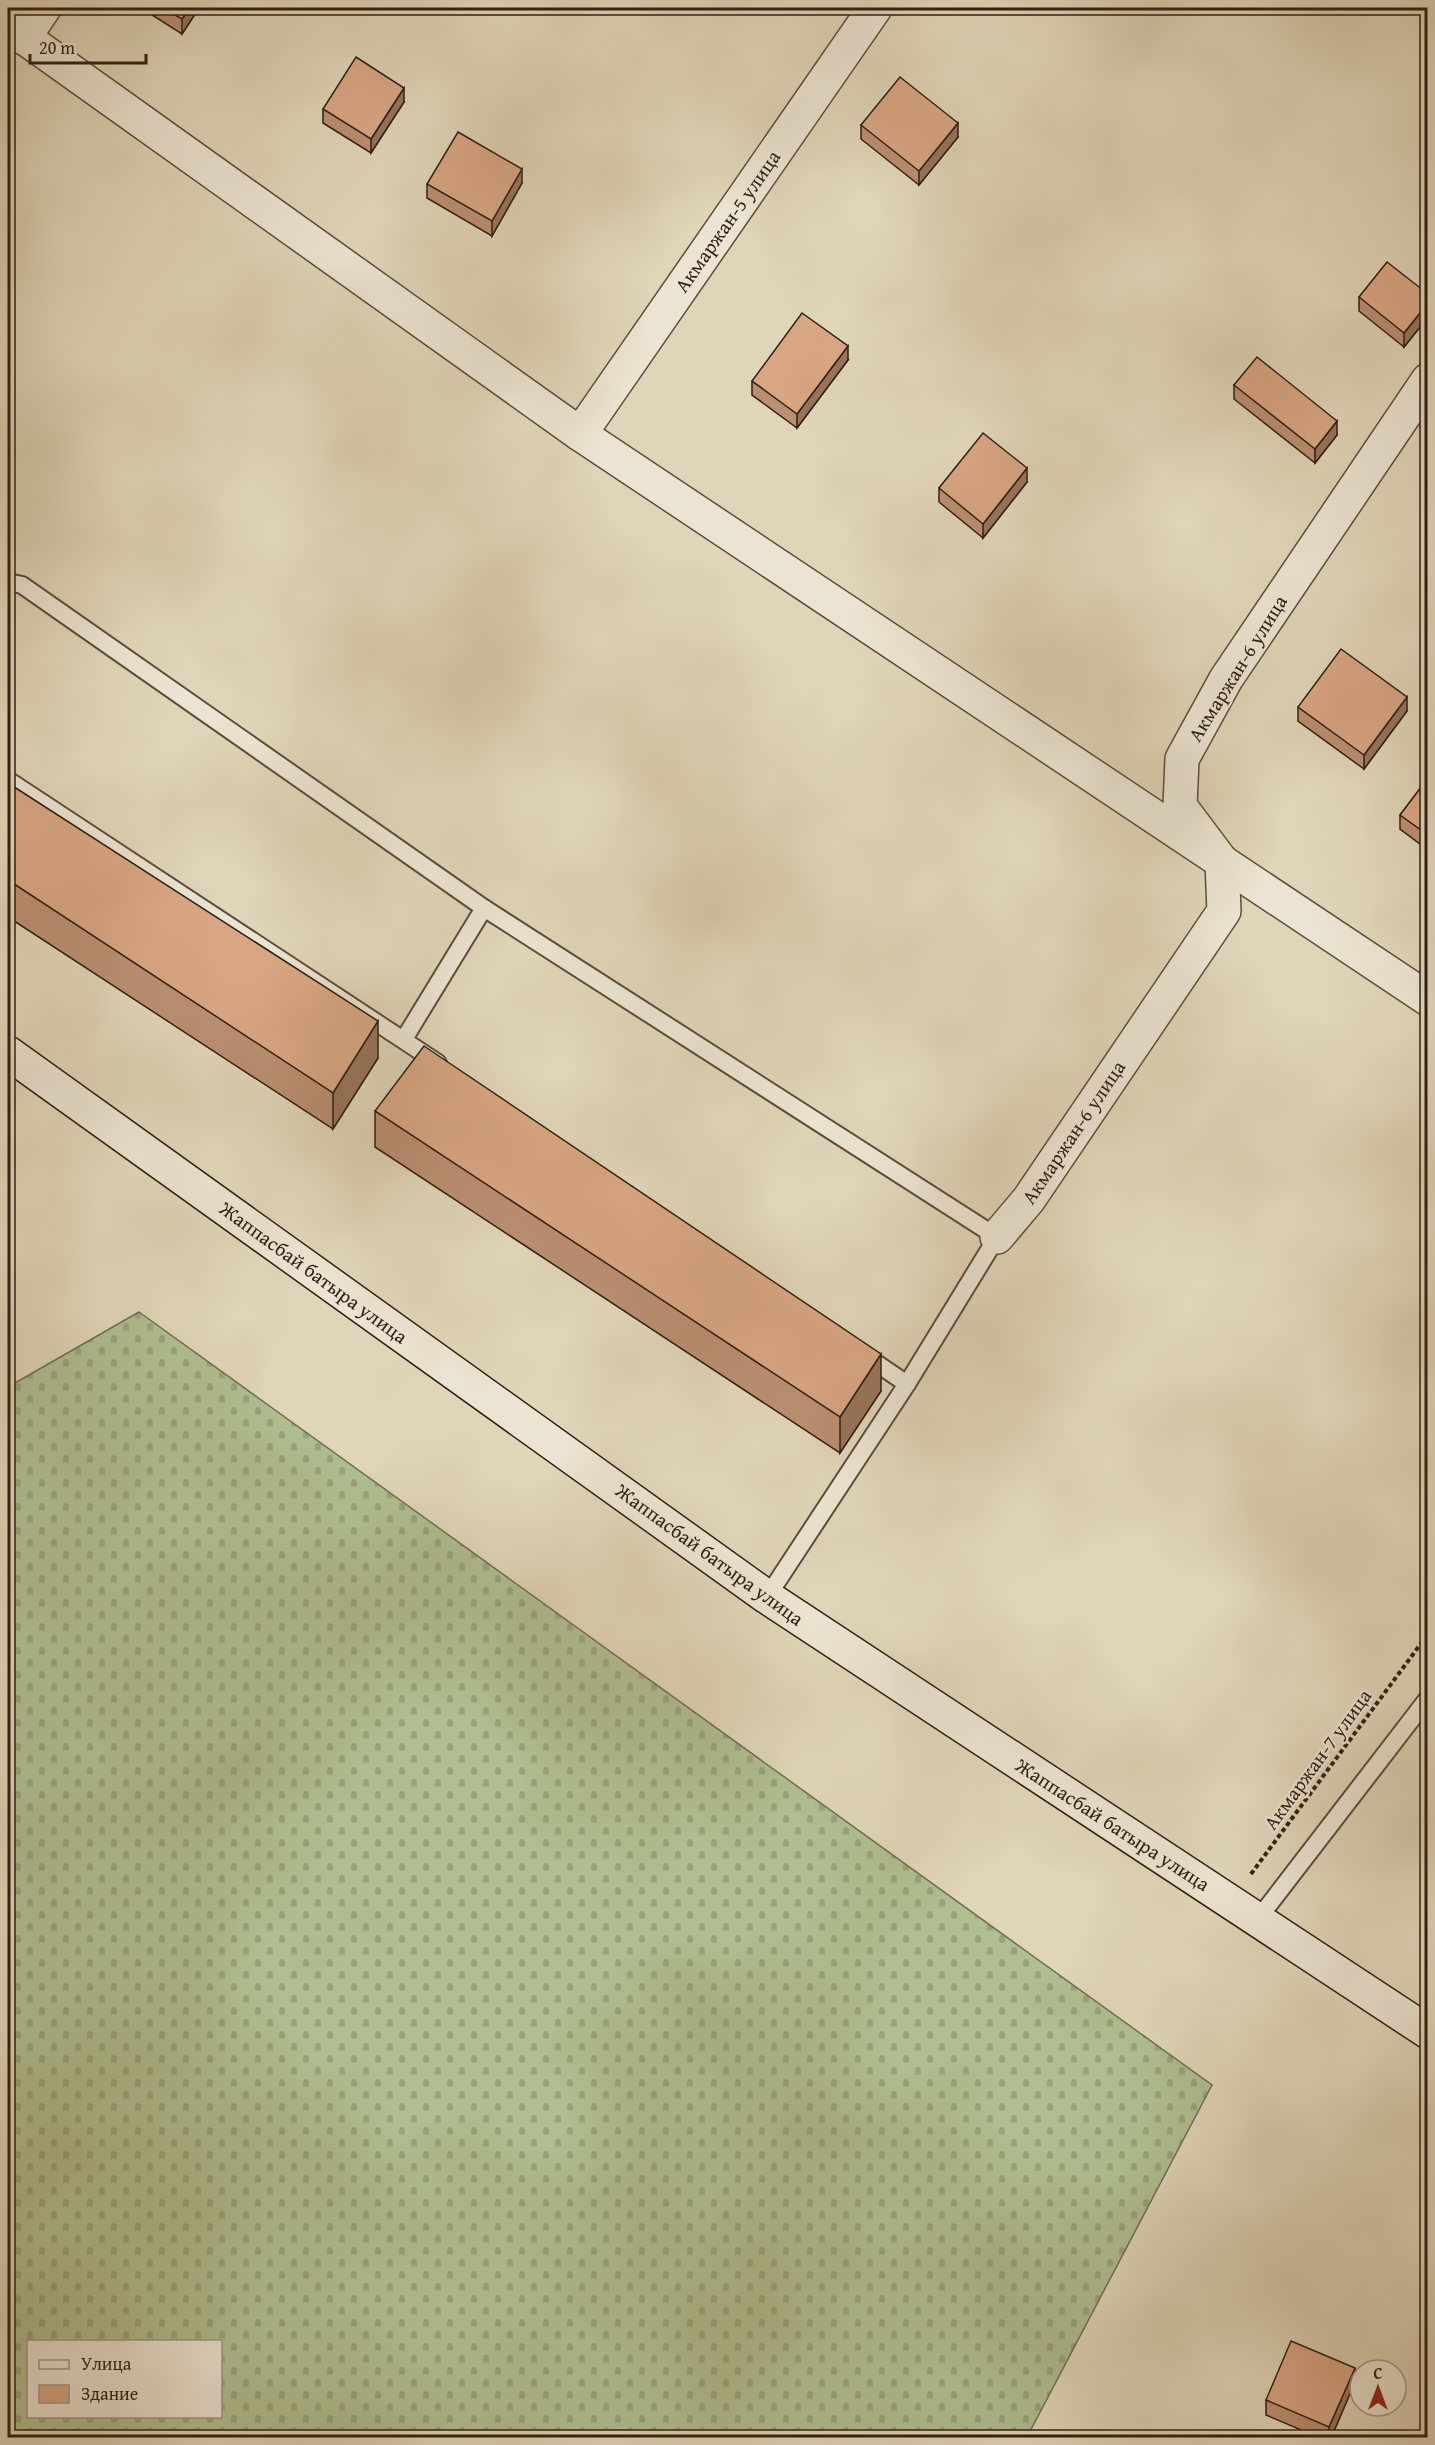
<svg xmlns="http://www.w3.org/2000/svg" width="1435" height="2445" font-family="'Gentium Book Plus',serif">
  <style>
    .cemetery { fill: url(#cemetery-stones); stroke: #706e52; stroke-width: 1.5; fill-rule: evenodd }
    .lines { fill: none; stroke-linecap: round; stroke-linejoin: round }
    .lane-casing { stroke: #5d4c3c; stroke-width: 20 }
    .street-casing { stroke: #5d4c3c; stroke-width: 36 }
    .secondary-casing { stroke: #311e13; stroke-width: 36 }
    .path { stroke: #311e13; stroke-width: 4; stroke-dasharray: 4.5 3; stroke-linecap: butt }
    .lane { stroke: #ebe4d2; stroke-width: 16 }
    .street { stroke: #ebe4d2; stroke-width: 33 }
    .secondary { stroke: #ebe4d2; stroke-width: 33 }
    .wall { fill: #bb8f72; stroke: #311e13; stroke-width: 1.5 }
    .shaded-wall { fill: #98745c; stroke: #311e13; stroke-width: 1.5 }
    .building { fill: #d9a684; stroke: #311e13; stroke-width: 1.5 }
    .labels { text-anchor: middle; dominant-baseline: central; stroke-width: 4.5; stroke-linejoin: round; paint-order: stroke }
    .street-label { font-size: 20px; fill: #311e13; stroke: #ebe4d2 }
  </style>
  <defs>
    <pattern id="cemetery-stones" width="16" height="16" patternUnits="userSpaceOnUse" patternTransform="scale(1.5)"><rect width="16" height="16" fill="#b0be91"/><path d="M2 7V4a2 2 0 0 1 4 0v3zM10 15v-3a2 2 0 0 1 4 0v3z" fill="#98a37c"/></pattern>
  </defs>
  <rect width="100%" height="100%" fill="#e0d5b9"/>
  <filter id="stains"><feTurbulence type="fractalNoise" baseFrequency=".00333" numOctaves="4"/><feColorMatrix values="0 0 0 0 .2 0 0 0 0 .09 0 0 0 0 .02 0 0 0 .5 -.17"/></filter>
  <radialGradient id="worn" r=".72"><stop offset=".6" stop-color="#630" stop-opacity="0"/><stop offset="1" stop-color="#630" stop-opacity=".3"/></radialGradient>
  <!-- cemetery -->
  <path class="cemetery" d="M139,1312L1212,2085L1027,2437H8V1387ZM28,2342H220V2416H28Z"/>
  <g class="lines">
    <!-- lane casing -->
    <g class="lane-casing">
      <g id="lane">
        <path d="M8,582L22,585L484,908L997,1237L907,1384L767,1597"/>
        <path d="M8,780L438,1063"/>
        <path d="M404,1039L484,908"/>
        <path d="M863,1354L907,1384"/>
        <path d="M1258,1919L1428,1698"/>
      </g>
    </g>
    <!-- street casing -->
    <g class="street-casing">
      <g id="street">
        <path d="M8,26L580,434L1428,999"/>
        <path d="M24,38L44,8"/>
        <path d="M580,434L875,8"/>
        <path d="M997,1237L1029,1199L1224,911L1222,862L1180,806L1182,759L1226,679L1428,380"/>
      </g>
    </g>
    <!-- secondary casing -->
    <g class="secondary-casing">
      <path id="secondary" d="M8,1053L767,1597L1428,2032"/>
    </g>
    <!-- path -->
    <path class="path" d="M1251,1874L1428,1634"/>
    <!-- lane -->
    <use href="#lane" class="lane"/>
    <!-- street -->
    <use href="#street" class="street"/>
    <!-- secondary -->
    <use href="#secondary" class="secondary"/>
  </g>
  <!-- wall -->
  <g class="wall">
    <path d="M141,8H199L182,34Z"/>
    <path d="M404,102L371,153L323,123V109Z"/>
    <path d="M861,125L958,137L919,185L861,139Z"/>
    <path d="M522,183L492,236L427,198V184Z"/>
    <path d="M1428,294V317L1404,347L1359,311V297Z"/>
    <path d="M848,360L797,428L752,395V381Z"/>
    <path d="M1234,385L1337,435L1315,463L1234,399Z"/>
    <path d="M1027,482L983,538L939,502V488Z"/>
    <path d="M1298,707L1407,711L1364,769L1298,721Z"/>
    <path d="M1428,778V850L1400,829V815Z"/>
    <path d="M8,783L378,1058L333,1129L8,917Z"/>
    <path d="M375,1111L881,1391L840,1453L375,1147Z"/>
    <path d="M1428,1798V1847L1422,1844V1807Z"/>
    <path d="M1355,2382L1331,2438H1320L1266,2415V2400Z"/>
  </g>
  <!-- shaded-wall -->
  <g class="shaded-wall">
    <path d="M190,8H199L182,34V19Z"/>
    <path d="M404,88V102L371,153V139Z"/>
    <path d="M958,123V137L919,185V171Z"/>
    <path d="M522,169V183L492,236V221Z"/>
    <path d="M1428,303V317L1404,347V333Z"/>
    <path d="M848,346V360L797,428V414Z"/>
    <path d="M1337,421V435L1315,463V449Z"/>
    <path d="M1027,468V482L983,538V524Z"/>
    <path d="M1407,697V711L1364,769V755Z"/>
    <path d="M378,1021V1058L333,1129V1093Z"/>
    <path d="M881,1354V1391L840,1453V1417Z"/>
    <path d="M1355,2368V2382L1331,2438H1329V2427Z"/>
  </g>
  <!-- building -->
  <g class="building">
    <path d="M163,8H190L182,19Z"/>
    <path d="M356,57L404,88L371,139L323,109Z"/>
    <path d="M900,77L958,123L919,171L861,125Z"/>
    <path d="M458,132L522,169L492,221L427,184Z"/>
    <path d="M1387,262L1428,294V303L1404,333L1359,297Z"/>
    <path d="M802,313L848,346L797,414L752,381Z"/>
    <path d="M1257,357L1337,421L1315,449L1234,385Z"/>
    <path d="M983,433L1027,468L983,524L939,488Z"/>
    <path d="M1341,649L1407,697L1364,755L1298,707Z"/>
    <path d="M1428,778V835L1400,815Z"/>
    <path d="M8,783L378,1021L333,1093L8,880Z"/>
    <path d="M424,1046L881,1354L840,1417L375,1111Z"/>
    <path d="M1428,1798V1811L1422,1807Z"/>
    <path d="M1291,2341L1355,2368L1329,2427L1266,2400Z"/>
  </g>
  <g class="labels">
    <!-- street labels -->
    <g class="street-label">
      <text transform="translate(727 221) rotate(-55)">Акмаржан-5 улица</text>
      <text transform="translate(1237 668) rotate(-58)">Акмаржан-6 улица</text>
      <text transform="translate(1073 1132) rotate(-56)">Акмаржан-6 улица</text>
      <text transform="translate(314 1272) rotate(36)">Жаппасбай батыра улица</text>
      <text transform="translate(710 1554) rotate(36)">Жаппасбай батыра улица</text>
      <text transform="translate(1317 1759) rotate(-54)">Акмаржан-7 улица</text>
      <text transform="translate(1113 1824) rotate(33)">Жаппасбай батыра улица</text>
    </g>
  </g>
  <!-- margin -->
  <rect width="1435" height="2445" fill="none" stroke="#e0d5b9" stroke-width="30"/>
  <rect x="9" y="9" width="1417" height="2427" fill="none" stroke="#311e13" stroke-width="3"/>
  <rect x="15" y="15" width="1405" height="2415" fill="none" stroke="#311e13" stroke-width="1.5"/>
  <!-- legend -->
  <rect x="27" y="2340" width="195" height="78" fill="#ebe4d2" stroke="#a19586" stroke-width="1.5"/>
  <rect x="39" y="2360" width="30" height="9" fill="#ebe4d2" stroke="#a19586" stroke-width="1.5"/>
  <text x="81" y="2370" font-size="18" fill="#311e13">Улица</text>
  <rect x="39" y="2385" width="30" height="18" fill="#d9a684" stroke="#a19586" stroke-width="1.5"/>
  <text x="81" y="2400" font-size="18" fill="#311e13">Здание</text>
  <!-- north arrow -->
  <g transform="translate(1378 2388)"><circle r="28" fill="#ebe4d2" stroke="#a19586" stroke-width="1.5"/>
  <path d="M0-4.5L10 22L0 15L-10 22Z" fill="#8f2418"/>
  <text y="-9" font-size="16" font-weight="bold" text-anchor="middle" fill="#311e13">С</text>
  </g>
  <!-- scale -->
  <path d="M30 54v9h116v-9" fill="none" stroke="#311e13" stroke-width="3"/>
  <text x="39" y="54" font-size="18" fill="#311e13" stroke="#ebe4d2" stroke-width="4.5" paint-order="stroke">20 m</text>
  <rect width="100%" height="100%" filter="url(#stains)"/>
  <rect width="100%" height="100%" fill="url(#worn)"/>
</svg>
